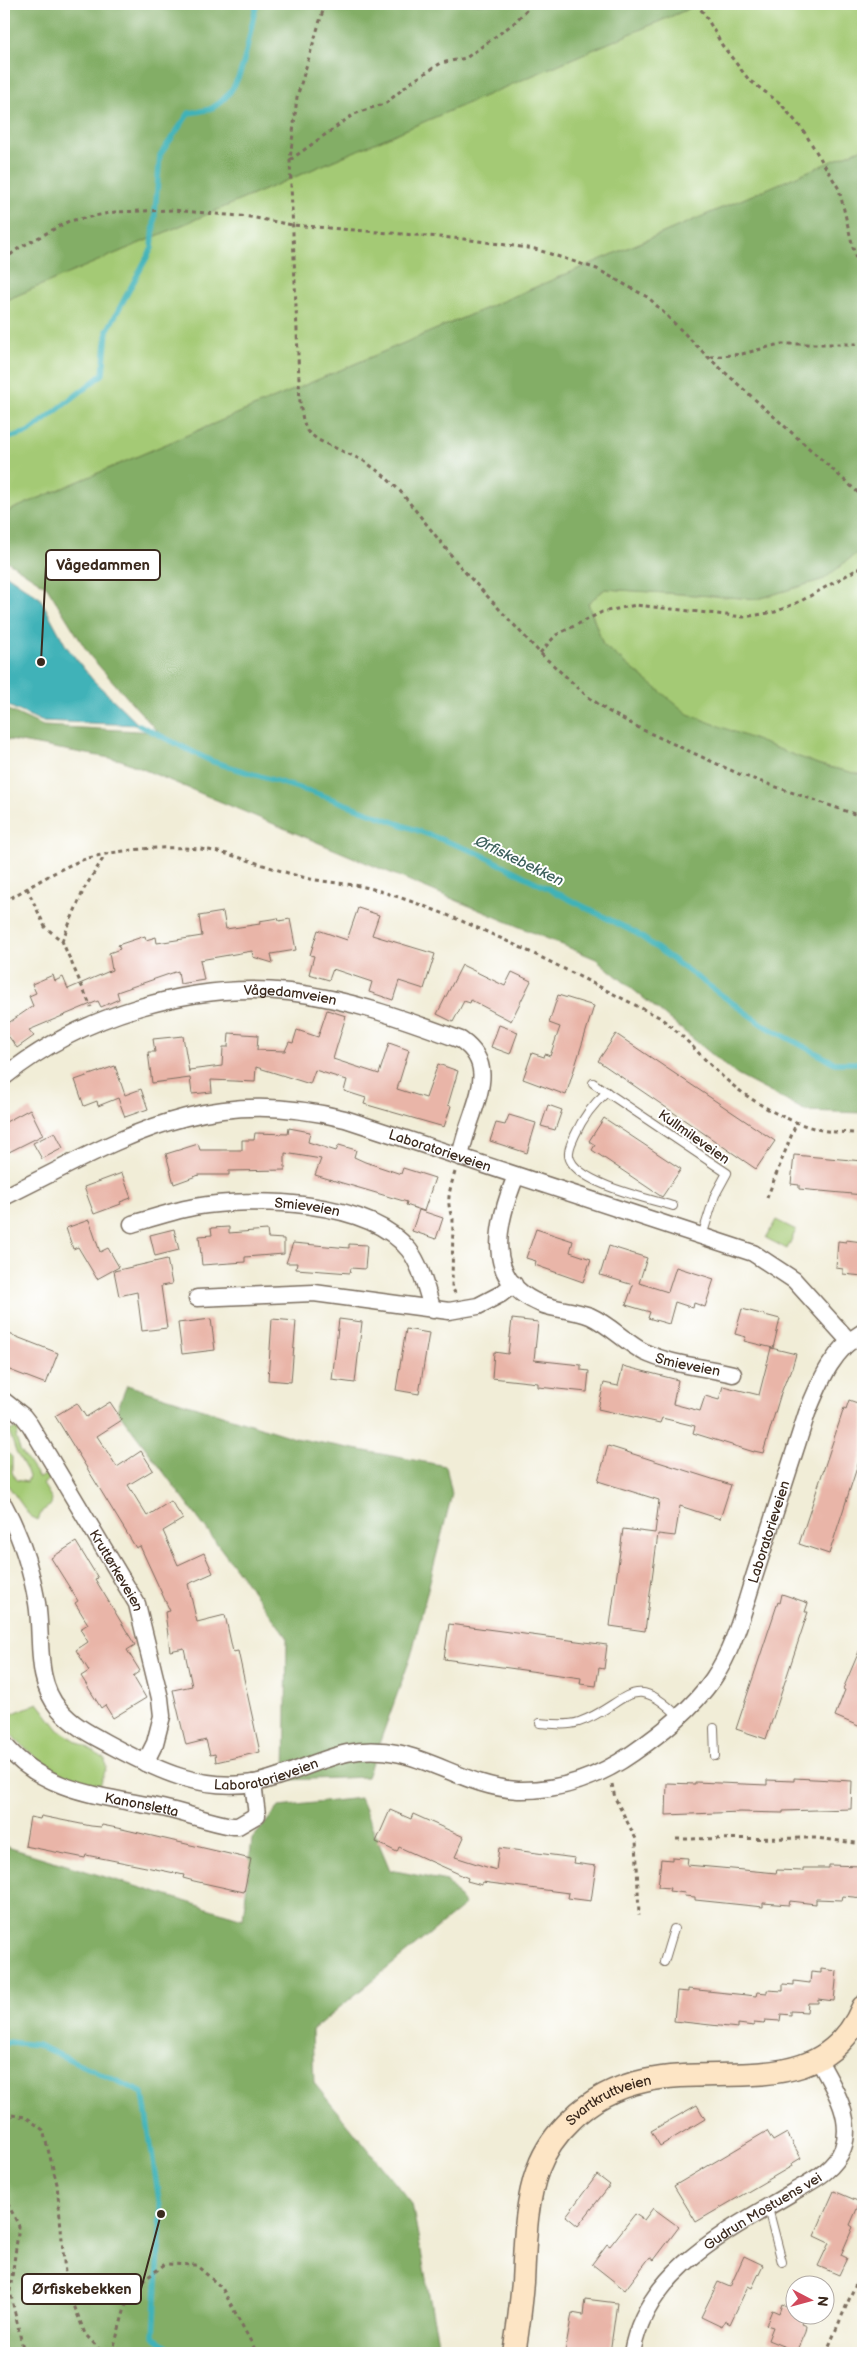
<svg xmlns="http://www.w3.org/2000/svg" width="867" height="2357" font-family="'Balsamiq Sans',sans-serif">
  <style>
    .green { fill: #a4ca74; stroke: #707a49 }
    .forest { fill: #83ae66; stroke: #5f6c42 }
    .water { fill: #41b2b8; stroke: #3e6e6b }
    .lines { fill: none; stroke-linecap: round; stroke-linejoin: round }
    .stream { stroke: #41b2b8; stroke-width: 5.5 }
    .building { fill: #e9b5a8 }
    .lane-casing { stroke: #7b6e5f; stroke-width: 10 }
    .street-casing { stroke: #7b6e5f; stroke-width: 19 }
    .secondary-casing { stroke: #7b6e5f; stroke-width: 25 }
    .path { stroke: #7b6e5f; stroke-width: 3; stroke-dasharray: 4 4; stroke-linecap: butt }
    .lane { stroke: #fff; stroke-width: 8 }
    .street { stroke: #fff; stroke-width: 16 }
    .secondary { stroke: #fde5c5; stroke-width: 22 }
    .labels { text-anchor: middle; dominant-baseline: central; stroke-width: 4; stroke-linejoin: round; paint-order: stroke }
    .street-label { font-size: 14px; fill: #3b2a1e; stroke: #fff }
    .water-label { font-size: 15px; font-style: italic; fill: #3d605c; stroke: #fff }
    .leader { fill: none; stroke: #3b2a1e; stroke-width: 2 }
    .callout-dot { fill: #3b2a1e; stroke: #fff; stroke-width: 2 }
    .callout { fill: #fff; stroke: #3b2a1e; stroke-width: 2 }
    .callout-label { font-size: 15px; text-anchor: middle; font-weight: bold; fill: #3b2a1e }
  </style>
  <rect width="100%" height="100%" fill="#fff"/>
  <filter id="ink" filterUnits="userSpaceOnUse"><feTurbulence type="fractalNoise" baseFrequency=".02" numOctaves="2"/><feDisplacementMap in="SourceGraphic" scale="10" xChannelSelector="R" yChannelSelector="G"/><feConvolveMatrix kernelMatrix="1 2 1 2 8 2 1 2 1" color-interpolation-filters="sRGB"/></filter>
  <filter id="wash" filterUnits="userSpaceOnUse"><feTurbulence type="fractalNoise" baseFrequency=".0096" numOctaves="4" result="noise"/><feDisplacementMap in="SourceGraphic" scale="20" xChannelSelector="R" yChannelSelector="G"/><feGaussianBlur stdDeviation="1.12" result="paint"/><feColorMatrix in="noise" values="0 0 0 0 0 0 0 0 0 0 0 0 0 0 0 0 0 1.4 0 .05"/><feComposite in="paint" operator="in"/></filter>
  <g filter="url(#wash)">
    <rect width="100%" height="100%" fill="#f1edd7"/>
    <!-- green -->
    <g class="green">
      <path d="M700,4H863V148L4,513V301Z"/>
      <path d="M863,548V775L820,765L688,715L603,645L588,603L605,589L758,599L824,579Z"/>
      <path d="M776,1220L796,1230L787,1249L766,1238Z"/>
      <path d="M17,1428L19,1432L16,1437L20,1450L39,1478L47,1474L50,1479L43,1484L52,1499L51,1505L42,1511L38,1520L30,1516L4,1480V1449L12,1457V1472L16,1480L27,1482L29,1477L27,1471L16,1452L9,1431Z"/>
      <path d="M38,1703L59,1730L105,1759L106,1768L100,1786H83L39,1760L17,1741L4,1725V1717Z"/>
    </g>
    <!-- forest -->
    <g class="forest">
      <path d="M4,4H700L4,301Z"/>
      <path d="M863,148V548L824,579L758,599L605,589L588,603L603,645L688,714L820,765L863,775V1113L806,1111L737,1075L596,959L121,760L4,739V708L43,726L158,732L90,656L47,587L4,559V513Z"/>
      <path d="M127,1385L295,1438L446,1466L452,1494L411,1656L367,1777L285,1780L287,1637L117,1410Z"/>
      <path d="M360,1798L390,1870L447,1881L465,1905L312,2030L314,2083L412,2204L440,2353H4V1846L243,1919L252,1839L279,1807Z"/>
    </g>
    <!-- water -->
    <path class="water" d="M4,573L40,598L66,646L92,679L139,725L41,721L4,704Z"/>
    <g class="lines">
      <!-- stream -->
      <g class="stream">
        <path d="M4,439L29,432L103,374L107,331L152,248L160,155L189,113C196,112 206,111 212,108C248,88 246,38 257,4"/>
        <path d="M139,725L211,761L324,796L478,853L636,933L763,1025L835,1063H863"/>
        <path d="M4,2045L8,2042L38,2045L143,2093L161,2214L154,2337L178,2353"/>
      </g>
    </g>
    <g id="blocks">
      <!-- building -->
      <g class="building">
        <path d="M358,908L379,915L372,935L435,954L424,989L399,981L393,1000L369,992L372,982L333,969L329,980L309,974L314,956L310,955L318,930L347,940Z"/>
        <path d="M223,912L226,929L260,924L259,921L278,918L279,921L290,919L296,950L271,954L273,963L253,957L252,951L200,960L204,980L180,984L178,971L117,992L119,999L101,1007L98,1001L29,1030L34,1036L17,1048L4,1030V1026L33,1006L29,996L36,993L32,984L53,975L55,981L63,977L68,989L112,970L109,953L120,949L118,945L145,936L146,940L156,937L157,943L202,936L199,916Z"/>
        <path d="M462,965L505,986L512,972L531,981L511,1021L471,1000L470,1003L464,1001L453,1022L437,1014Z"/>
        <path d="M558,995L594,1006L566,1095L523,1079L532,1053L544,1057L545,1054L550,1056L560,1027L549,1023Z"/>
        <path d="M327,1010L346,1016L333,1059L379,1074L389,1043L409,1050L397,1089L426,1098L438,1064L458,1071L448,1105L451,1106L444,1127L364,1104L366,1098L344,1091L347,1080L315,1070L310,1084L256,1067L255,1082L211,1080L212,1092L192,1094L190,1078L152,1083L148,1052H155L153,1039L183,1036L189,1072V1070L222,1066L223,1047H228L229,1033L258,1035L257,1050L285,1051L289,1042L293,1043L297,1030L318,1037Z"/>
        <path d="M499,1025L518,1032L510,1054L491,1047Z"/>
        <path d="M616,1034L775,1141L756,1169L598,1061Z"/>
        <path d="M115,1066L125,1095L141,1089L148,1109L125,1117L118,1098L98,1106L97,1101L84,1106L75,1080Z"/>
        <path d="M548,1105L562,1110L555,1130L541,1126Z"/>
        <path d="M30,1109L43,1135L9,1152L4,1142V1123Z"/>
        <path d="M509,1115L536,1123L527,1153L490,1141L496,1123L505,1125Z"/>
        <path d="M604,1118L681,1169L662,1197L592,1150L595,1145L589,1141Z"/>
        <path d="M289,1128L310,1132L308,1142L336,1151L339,1145L356,1150L354,1157L365,1162L401,1174L403,1168L435,1178L424,1211L406,1205L407,1202L315,1175L321,1159L285,1153V1170L229,1171V1175H199L174,1184L166,1154L198,1144L200,1150H242V1140H254L255,1133L288,1134Z"/>
        <path d="M55,1132L63,1148L42,1159L33,1143Z"/>
        <path d="M794,1155L863,1161V1195L799,1189V1185L791,1184Z"/>
        <path d="M122,1173L131,1198L120,1202L121,1204L94,1214L84,1187Z"/>
        <path d="M419,1210L443,1218L436,1239L412,1231Z"/>
        <path d="M89,1220L100,1252L108,1248L119,1267L97,1279L78,1247L73,1249L66,1228Z"/>
        <path d="M229,1227V1233L267,1230L268,1238L284,1239V1254L245,1257V1262L202,1265L199,1236L212,1235L211,1228Z"/>
        <path d="M174,1229L179,1250L155,1256L150,1235Z"/>
        <path d="M536,1229L573,1241L570,1252L591,1259L583,1282L535,1265L536,1261L526,1258Z"/>
        <path d="M846,1240L863,1242V1276L843,1274V1269L836,1268L838,1241L846,1242Z"/>
        <path d="M293,1243L349,1248V1244L367,1245L365,1269L351,1268L350,1273L296,1269L297,1263H286Z"/>
        <path d="M609,1246L647,1258L639,1283L668,1292L676,1267L714,1279L705,1307L694,1303L693,1308L675,1302L669,1324L648,1318L650,1312L626,1305L633,1285L600,1275Z"/>
        <path d="M167,1259L172,1284L161,1286L167,1328L142,1331L137,1292L119,1296L114,1271Z"/>
        <path d="M742,1309L780,1319L773,1348L744,1341L746,1337L735,1334Z"/>
        <path d="M211,1319L215,1350L182,1354L178,1323Z"/>
        <path d="M272,1319L296,1321L291,1382L268,1380Z"/>
        <path d="M339,1319L362,1322L355,1383L332,1380Z"/>
        <path d="M512,1319L538,1322L534,1360L581,1365V1370L589,1371L587,1392L538,1387V1383L492,1378L494,1352L508,1354Z"/>
        <path d="M406,1329L429,1333L419,1394L396,1390Z"/>
        <path d="M4,1332L58,1353L46,1384L7,1369L8,1366L4,1364Z"/>
        <path d="M771,1348L796,1354L790,1375H788L781,1393L763,1453L754,1451V1452L693,1433L695,1426L662,1418L660,1423L598,1409L604,1383L618,1386L623,1366L678,1380L673,1404L700,1411L705,1396L719,1400L723,1386L759,1395Z"/>
        <path d="M849,1400L863,1405V1449L829,1554L799,1544L844,1408L846,1409Z"/>
        <path d="M110,1402L122,1420L97,1436L117,1467L141,1451L153,1470L128,1485L147,1516L171,1501L183,1519L163,1531L178,1565L204,1553L213,1573L188,1584L197,1622L225,1615L233,1652L238,1651L260,1752L216,1762L215,1754L210,1755L206,1740L186,1745L173,1690L192,1686L184,1648L170,1651L165,1612L170,1611L140,1546L136,1548L55,1416L77,1403L86,1417Z"/>
        <path d="M608,1446L731,1485L720,1519L680,1506L675,1536L658,1534L645,1631L610,1626L623,1529L655,1533L659,1500L598,1481Z"/>
        <path d="M76,1542L98,1578L95,1579L135,1645L127,1650L140,1671L133,1676L146,1698L113,1718L105,1705L101,1708L81,1676L89,1671L76,1650L88,1642L80,1629L88,1624L75,1603L78,1601L51,1558Z"/>
        <path d="M782,1594L808,1603L805,1612H808L766,1739L736,1729L778,1602L780,1603Z"/>
        <path d="M449,1624L607,1645L604,1669L599,1668L596,1686L580,1684L581,1678L444,1659Z"/>
        <path d="M863,1642V1728L835,1716L845,1690L843,1689Z"/>
        <path d="M794,1778L852,1781L851,1809L783,1811V1813L740,1812L666,1815L667,1783L695,1784V1782L767,1785V1780L794,1781Z"/>
        <path d="M390,1810L411,1819L413,1814L464,1837L455,1857L496,1870L499,1848L575,1858L574,1863L596,1866L591,1901L568,1898L569,1893L482,1882V1885L467,1881L468,1878L399,1847L397,1852L376,1842Z"/>
        <path d="M41,1816L91,1826L101,1827L102,1825L122,1829L251,1859L244,1892L194,1881L183,1878L184,1875L146,1867L86,1855L85,1858L25,1846L30,1817L40,1819Z"/>
        <path d="M672,1857L688,1858L687,1865L766,1872L776,1873L777,1870L803,1871V1868H829V1865L863,1866V1898L843,1896L842,1900L816,1899V1904L790,1901L789,1905L763,1903V1907L695,1900V1897L684,1896L685,1893L669,1891L670,1888L658,1887L661,1859L672,1860Z"/>
        <path d="M821,1969L837,1971L834,2001L818,1999V2003H808L807,2012L791,2011V2015L781,2014L780,2021L765,2020L764,2024L754,2023V2026L738,2024V2028L674,2021L677,1991L688,1992V1989L756,1996L757,1992L767,1993V1990L783,1991V1984L794,1985V1981L810,1983L811,1972L821,1973Z"/>
        <path d="M697,2105L705,2119L660,2146L651,2131Z"/>
        <path d="M767,2131L773,2141L787,2133L801,2158L791,2164L792,2166L696,2222L674,2186Z"/>
        <path d="M597,2175L610,2185L578,2226L566,2216Z"/>
        <path d="M834,2191L860,2202L850,2225L853,2227L841,2255L847,2258L839,2275L818,2266L829,2243L814,2236Z"/>
        <path d="M653,2208L679,2227L654,2260L650,2257L625,2290L592,2264L607,2244L610,2246L635,2214L644,2220Z"/>
        <path d="M744,2256L763,2265L752,2288L748,2286L730,2324L725,2321L722,2327L701,2317L718,2282L730,2287Z"/>
        <path d="M585,2299L617,2303L610,2353H565L572,2313L583,2315Z"/>
        <path d="M782,2304L794,2309V2314H806L802,2324L807,2326L806,2332L797,2352L768,2340L773,2327L766,2325L772,2310L779,2313Z"/>
      </g>
    </g>
  </g>
  <g filter="url(#ink)">
    <use href="#blocks" fill-opacity="0" stroke="#7b6e5f" stroke-width="1"/>
    <g class="lines">
      <!-- lane casing -->
      <g class="lane-casing">
        <g id="lane">
          <path d="M593,1083L727,1173L715,1195L702,1236"/>
          <path d="M607,1092C593,1104 583,1117 575,1135C572,1142 568,1148 569,1156C574,1183 650,1199 673,1206"/>
          <path d="M540,1723C552,1724 567,1726 579,1722C626,1706 631,1668 679,1717"/>
          <path d="M714,1728L715,1756"/>
          <path d="M664,1962L674,1929"/>
          <path d="M768,2208L782,2262"/>
        </g>
      </g>
      <!-- street casing -->
      <g class="street-casing">
        <g id="street">
          <path id="s1" d="M4,1077C79,1016 193,981 289,992C349,999 404,1019 461,1040C491,1061 482,1086 472,1116C467,1130 463,1143 460,1157"/>
          <path id="s2" d="M516,1176C497,1222 482,1280 541,1304C557,1310 574,1310 590,1316C610,1325 625,1342 644,1352C671,1365 705,1367 733,1374"/>
          <path id="s3" d="M4,1197C126,1137 203,1084 345,1119L753,1253L794,1280L850,1342"/>
          <path id="s4" d="M132,1224C152,1218 173,1211 194,1207C253,1197 369,1199 409,1250C422,1267 426,1290 433,1310"/>
          <path d="M197,1298L314,1293L449,1311L478,1306L501,1294L514,1284"/>
          <path id="s5" d="M4,1401L23,1416L30,1425L137,1604L160,1698L162,1716L155,1743L145,1763"/>
          <path id="s6" d="M4,1505C20,1534 31,1569 37,1603C43,1638 34,1680 59,1709C74,1727 94,1736 114,1747C159,1771 201,1791 254,1783C286,1777 315,1760 347,1753C414,1739 454,1786 518,1790C559,1791 599,1777 633,1753C663,1732 692,1709 713,1679C734,1649 743,1611 754,1577C772,1522 789,1468 807,1413C820,1382 832,1350 863,1332"/>
          <path id="s7" d="M4,1744C43,1793 105,1796 162,1808C186,1813 208,1822 232,1826H238L257,1815L253,1783"/>
          <path id="s8" d="M632,2353C646,2270 728,2231 793,2192C812,2181 835,2170 843,2148C854,2117 832,2085 818,2059"/>
        </g>
      </g>
      <!-- secondary casing -->
      <g class="secondary-casing">
        <g id="secondary">
          <path id="s9" d="M514,2353C518,2329 521,2306 523,2282C525,2245 525,2204 538,2169C545,2150 557,2133 572,2119C592,2099 616,2087 644,2081C722,2063 823,2102 863,2007"/>
        </g>
      </g>
      <!-- path -->
      <g class="path">
        <path d="M325,4L297,97L290,160L300,404L303,420L307,431L318,440L364,461L382,474L400,491L463,570L540,653L587,696L608,711L643,730L739,774L863,817"/>
        <path d="M695,4L704,13L722,45L749,80L780,103L803,130L839,189L863,289"/>
        <path d="M290,160L354,114L386,103L410,83L441,63L466,58L514,23L532,4"/>
        <path d="M4,260L19,248L69,221L115,212L172,210L250,217L292,225L464,239L535,249L597,269L649,298L709,358L863,497"/>
        <path d="M710,357L742,354L780,344H863"/>
        <path d="M540,653L556,635L602,612L636,605L744,617L775,612L801,601L863,566"/>
        <path d="M27,888L45,927L62,941L91,1007"/>
        <path d="M4,902C28,888 51,873 77,862C112,848 186,843 223,853C251,860 278,871 306,878C328,883 351,883 373,889C474,919 565,970 659,1017C684,1035 701,1057 723,1077C750,1101 783,1120 817,1129C832,1133 848,1132 863,1134"/>
        <path d="M62,941L84,889L104,857"/>
        <path d="M455,1172C450,1189 445,1202 453,1219L452,1287L455,1293"/>
        <path d="M767,1198L797,1121"/>
        <path d="M612,1784L615,1798L636,1839L639,1915"/>
        <path d="M676,1839L816,1838L863,1844"/>
        <path d="M4,2114L26,2117L43,2130L57,2184L66,2284L85,2334L103,2353"/>
        <path d="M4,2196L19,2226L10,2291L24,2353"/>
        <path d="M112,2353L130,2291L165,2264L196,2265L222,2288L257,2353"/>
        <path d="M826,2353L863,2267"/>
      </g>
      <!-- lane -->
      <use href="#lane" class="lane"/>
      <!-- street -->
      <use href="#street" class="street"/>
      <!-- secondary -->
      <use href="#secondary" class="secondary"/>
    </g>
  </g>
  <g class="labels">
    <!-- street labels -->
    <g class="street-label">
      <text stroke="none"><textPath href="#s1" startOffset="306">Vågedamveien</textPath></text>
      <text transform="translate(694 1137) rotate(35)">Kullmileveien</text>
      <text stroke="none"><textPath href="#s3" startOffset="460">Laboratorieveien</textPath></text>
      <text stroke="none"><textPath href="#s4" startOffset="178">Smieveien</textPath></text>
      <text stroke="none"><textPath href="#s2" startOffset="310">Smieveien</textPath></text>
      <text stroke="none"><textPath href="#s6" startOffset="1094">Laboratorieveien</textPath></text>
      <text stroke="none"><textPath href="#s5" startOffset="205">Kruttørkeveien</textPath></text>
      <text stroke="none"><textPath href="#s6" startOffset="442">Laboratorieveien</textPath></text>
      <text stroke="none"><textPath href="#s7" startOffset="154">Kanonsletta</textPath></text>
      <text stroke="none"><textPath href="#s9" startOffset="289">Svartkruttveien</textPath></text>
      <text stroke="none"><textPath href="#s8" startOffset="200">Gudrun Mostuens vei</textPath></text>
    </g>
    <!-- water labels -->
    <g class="water-label">
      <text transform="translate(519 861) rotate(26)">Ørfiskebekken</text>
    </g>
  </g>
  <!-- callouts -->
  <path class="leader" d="M41 662L46 565M161 2214L141 2289"/>
  <g class="callout-dot">
    <circle cx="41" cy="662" r="5"/>
    <circle cx="161" cy="2214" r="5"/>
  </g>
  <g class="callout">
    <rect x="46" y="550" width="114" height="30" rx="5"/>
    <rect x="22" y="2274" width="119" height="30" rx="5"/>
  </g>
  <g class="callout-label">
    <text x="103" y="570">Vågedammen</text>
    <text x="82" y="2294">Ørfiskebekken</text>
  </g>
  <!-- margin -->
  <rect width="867" height="2357" fill="none" stroke="#fff" stroke-width="20"/>
  <!-- north arrow -->
  <g transform="translate(810 2300) rotate(96)"><circle r="24" fill="#ffffff" stroke="#b1aaa5"/>
  <path d="M0-4L9 19L0 12L-9 19Z" fill="#d1495b"/>
  <text y="-8" font-size="14" font-weight="bold" text-anchor="middle" fill="#3b2a1e">N</text>
  </g>
</svg>
